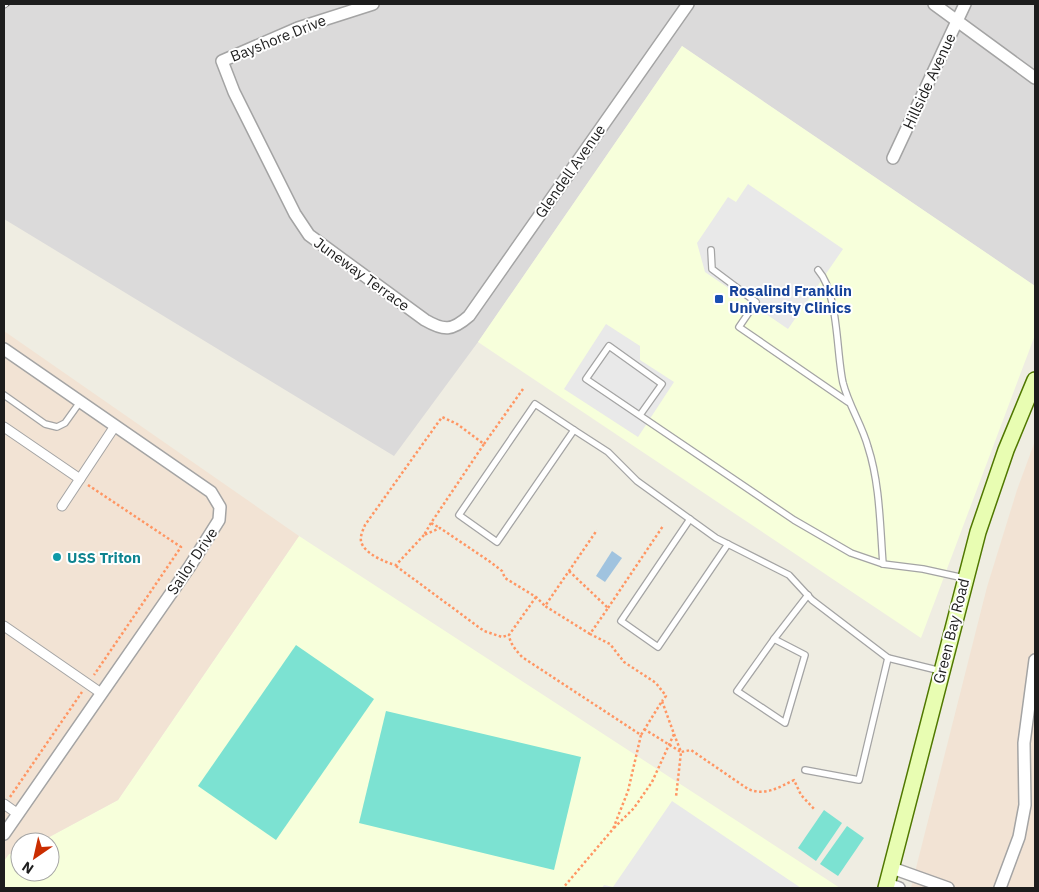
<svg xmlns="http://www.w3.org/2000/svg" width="1039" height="892" font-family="'IBM Plex Sans',sans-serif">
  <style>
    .residential { fill: #dbdada }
    .education { fill: #f7ffdb }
    .military { fill: #f2e3d4 }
    .pitch { fill: #7ce2d2 }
    .parking { fill: #e9e9e9 }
    .water { fill: #a0c3df }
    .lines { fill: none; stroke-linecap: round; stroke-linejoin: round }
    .service-casing { stroke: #a4a4a4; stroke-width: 8 }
    .pedestrian-casing { stroke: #a4a4a4; stroke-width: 11 }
    .minor-casing { stroke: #a4a4a4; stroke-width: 14 }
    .secondary-casing { stroke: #507800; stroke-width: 18 }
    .path { stroke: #ff9663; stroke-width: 2.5; stroke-dasharray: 2.5 2.5; stroke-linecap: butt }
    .service { stroke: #fff; stroke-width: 5.5 }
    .pedestrian { stroke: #fff; stroke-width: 9 }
    .minor { stroke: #fff; stroke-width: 11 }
    .secondary { stroke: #e8fdb2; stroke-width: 15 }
    .rail-casing { stroke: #6b6b6b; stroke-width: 5.5 }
    .rail { stroke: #fff; stroke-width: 4; stroke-dasharray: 11; stroke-linecap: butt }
    .transit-dot { fill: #1a4fb4; stroke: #fff; stroke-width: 2 }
    .culture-dot { fill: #0f9aa8; stroke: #fff; stroke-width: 2 }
    .labels { text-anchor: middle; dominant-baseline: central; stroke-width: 4; stroke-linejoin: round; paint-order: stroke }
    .street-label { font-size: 15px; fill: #1d1d1d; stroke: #fff }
    .transit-label { font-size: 15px; font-weight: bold; fill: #164399; stroke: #fff; text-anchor: start }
    .culture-label { font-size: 15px; font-weight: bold; fill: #0d838f; stroke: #fff; text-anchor: start }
  </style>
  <rect width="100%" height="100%" fill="#efede2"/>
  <!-- residential -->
  <path class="residential" d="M4,4H1035V286L682,46L478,342L394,456L4,219Z"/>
  <!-- education -->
  <g class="education">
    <path d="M682,46L1035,286V335L921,638L478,342Z"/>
    <path d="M299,536L840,888H4V861L9,854L20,853V872H50V842H40L118,800Z"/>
  </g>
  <!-- military -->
  <g class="military">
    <path d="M4,331L299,536L118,800L40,842H20V853L9,854L4,861Z"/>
    <path d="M1035,441V888H911L987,587L1017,490Z"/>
  </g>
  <!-- pitch -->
  <g class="pitch">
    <path d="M296,645L374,699L276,840L198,786Z"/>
    <path d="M386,711L581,757L554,870L359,823Z"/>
    <path d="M824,810L842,823L816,861L798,848Z"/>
    <path d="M847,826L864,838L838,876L820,864Z"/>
  </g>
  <!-- parking -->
  <g class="parking">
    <path d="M748,184L843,249L788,329L705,272L697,243L728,197L736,202Z"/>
    <path d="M606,324L640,346V360L674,382L638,437L564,389Z"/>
    <path d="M672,801L801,888H602L604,885L613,887Z"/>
  </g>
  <!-- water -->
  <path class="water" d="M612,551L622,558L605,582L596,576Z"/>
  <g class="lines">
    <!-- service casing -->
    <g class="service-casing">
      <g id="service">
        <path d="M711,250L712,269L756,302L739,327L848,402"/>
        <path d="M818,270C839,294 836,352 843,383C849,406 862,425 868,447C880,484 880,526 883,564"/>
        <path d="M4,395L45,424L57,427L65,423L80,402"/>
        <path d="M535,404L574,430L497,542L459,515Z"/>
        <path d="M640,415L662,384L609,346L586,379L794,520L851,553L883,564L923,569L964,578"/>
        <path d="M574,430L608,452L637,481L716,538L789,575L812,600L888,658L941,671"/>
        <path d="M690,519L621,621L658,647L728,544"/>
        <path d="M774,639L805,655L785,723L737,691Z"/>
        <path d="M774,639L808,595"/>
        <path d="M805,770L859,780L888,658"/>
      </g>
    </g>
    <!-- pedestrian casing -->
    <g class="pedestrian-casing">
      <g id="pedestrian">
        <path d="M4,427L80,479"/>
        <path d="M62,506L115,426"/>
        <path d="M4,626L101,693"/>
        <path d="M4,804L18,814"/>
      </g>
    </g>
    <!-- minor casing -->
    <g class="minor-casing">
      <g id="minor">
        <path d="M373,4L298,28L222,61L234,92L295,214L309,235L425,320C444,331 452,331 469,316L688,4"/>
        <path d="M934,4L1035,78"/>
        <path d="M893,158L965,4"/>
        <path d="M4,349L211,492L220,507L219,520L190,566L4,834"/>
        <path d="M892,868L948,888"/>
        <path d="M887,884L899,888"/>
        <path d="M1000,888L1019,837L1025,805L1024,743L1035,660"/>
      </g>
    </g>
    <!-- secondary casing -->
    <g class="secondary-casing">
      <path id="secondary" d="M886,888L978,532L1006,450L1035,380"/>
    </g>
    <!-- path -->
    <g class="path">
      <path d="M484,444L523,389"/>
      <path d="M88,485L181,547L94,675"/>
      <path d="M431,523L424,535L440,528L489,561L502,571L505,578L536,597L545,606"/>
      <path d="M424,535L396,565C386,563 363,553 361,541C360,536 363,530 365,525L442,417L457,424L484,444L431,523L440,528"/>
      <path d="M396,566L484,631L502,637L509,635"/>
      <path d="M569,571L608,608L590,634L610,644L624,662L656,683L666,696L662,701"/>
      <path d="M536,597L509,635C510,644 516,650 522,657L641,735L628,791L613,829L563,888"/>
      <path d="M608,608L663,526"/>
      <path d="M590,634L545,606L597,530"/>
      <path d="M644,729L681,752L676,797"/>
      <path d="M674,734L681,752L691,750L748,789C765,796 778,788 794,780L801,795L815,810"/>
      <path d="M10,797L82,692"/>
      <path d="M614,828L634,808L652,782L674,734L662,701L641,735"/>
    </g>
    <!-- service -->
    <use href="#service" class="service"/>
    <!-- pedestrian -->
    <use href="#pedestrian" class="pedestrian"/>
    <!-- minor -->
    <use href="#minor" class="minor"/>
    <!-- secondary -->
    <use href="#secondary" class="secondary"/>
    <!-- rail casing -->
    <g class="rail-casing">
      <path id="rail" d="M4,6L7,4"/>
    </g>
    <!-- rail -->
    <use href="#rail" class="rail"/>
  </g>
  <!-- markers -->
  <rect class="transit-dot" x="714" y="294" width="10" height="10" rx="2.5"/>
  <circle class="culture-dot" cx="57" cy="557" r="5"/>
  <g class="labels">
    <!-- street labels -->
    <g class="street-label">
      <text transform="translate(278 38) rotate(-22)">Bayshore Drive</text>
      <text transform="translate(929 81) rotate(-65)">Hillside Avenue</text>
      <text transform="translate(570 171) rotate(-55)">Glendell Avenue</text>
      <text transform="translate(362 274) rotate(36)">Juneway Terrace</text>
      <text transform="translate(192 561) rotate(-56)">Sailor Drive</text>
      <text transform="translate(951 631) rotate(-76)">Green Bay Road</text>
    </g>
    <!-- transit labels -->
    <g class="transit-label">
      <text x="729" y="290">Rosalind Franklin<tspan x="729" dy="17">University Clinics</tspan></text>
    </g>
    <!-- culture labels -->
    <g class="culture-label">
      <text x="67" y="557">USS Triton</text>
    </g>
  </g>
  <!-- border -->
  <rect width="1039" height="892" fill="none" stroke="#1d1d1d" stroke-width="10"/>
  <!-- north arrow -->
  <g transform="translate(35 857) rotate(214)"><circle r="24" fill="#ffffff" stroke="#a5a5a5"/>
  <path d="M0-4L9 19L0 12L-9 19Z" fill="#ca2d00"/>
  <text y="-8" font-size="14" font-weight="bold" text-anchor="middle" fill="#1d1d1d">N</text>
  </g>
</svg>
